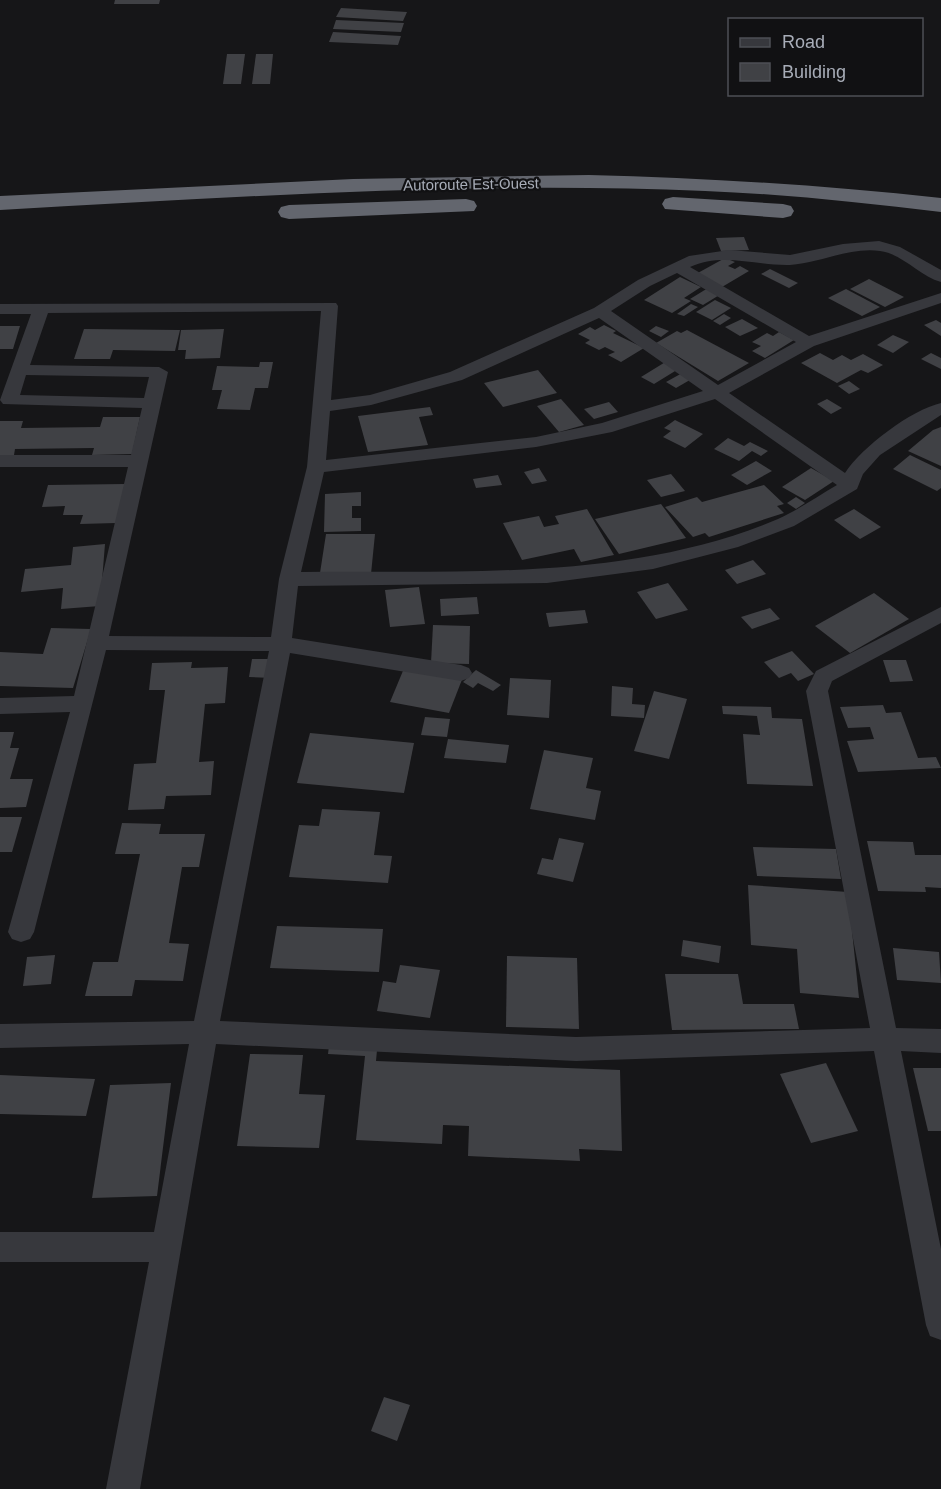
<svg xmlns="http://www.w3.org/2000/svg" width="941" height="1489" font-family="Arial,sans-serif">
  <style>
    .building { fill: #404145 }
    .lines { fill: none; stroke-linecap: round; stroke-linejoin: round }
    .street { fill: #37383d; fill-rule: evenodd }
    .highway { fill: #63666e; fill-rule: evenodd }
    .labels { text-anchor: middle; dominant-baseline: central; stroke-width: 4.5; stroke-linejoin: round; paint-order: stroke }
    .far-street-label { font-size: 15px; fill: #a8adb8; stroke: #111113 }
  </style>
  <rect width="100%" height="100%" fill="#161618"/>
  <!-- building -->
  <g class="building">
    <path d="M115,0H160L159,4H114Z"/>
    <path d="M341,8L407,12L403,21L336,17Z"/>
    <path d="M336,20L404,23L401,32L333,29Z"/>
    <path d="M333,32L401,36L398,45L329,42Z"/>
    <path d="M227,54H245L241,84H223Z"/>
    <path d="M256,54H273L270,84H252Z"/>
    <path d="M744,237L749,250L721,251L716,238Z"/>
    <path d="M725,258L735,262L728,266L735,269L740,266L749,271L722,287L696,274Z"/>
    <path d="M770,269L798,283L789,288L761,274Z"/>
    <path d="M680,277L701,287L684,298L691,301L672,313L644,300Z"/>
    <path d="M869,279L904,297L885,307L850,289Z"/>
    <path d="M708,288L721,294L703,305L690,299Z"/>
    <path d="M846,289L880,307L862,316L828,298Z"/>
    <path d="M715,300L731,308L712,320L696,312Z"/>
    <path d="M691,304L698,307L684,316L677,314Z"/>
    <path d="M724,314L731,318L720,325L713,321Z"/>
    <path d="M742,319L758,328L740,336L725,327Z"/>
    <path d="M936,320L941,323V336L924,325Z"/>
    <path d="M604,325L616,331L613,333L644,348L621,362L608,355L615,352L605,347L599,350L585,343L590,340L578,334L590,327L595,330Z"/>
    <path d="M0,326H20L13,349H0Z"/>
    <path d="M656,326L669,331L661,337L649,331Z"/>
    <path d="M84,329L180,330L175,351L113,350L110,359H74Z"/>
    <path d="M224,329L220,358L185,359L186,350H178L181,330Z"/>
    <path d="M687,330L749,363L718,381L656,343L677,331L681,333Z"/>
    <path d="M779,332L794,340L765,358L752,351L761,346L752,342L767,333L773,336Z"/>
    <path d="M893,335L909,342L893,353L877,345Z"/>
    <path d="M820,353L833,360L842,355L851,360L863,354L883,365L868,373L861,370L837,383L801,363Z"/>
    <path d="M931,353L941,358V369L921,359Z"/>
    <path d="M667,361L680,368L654,384L641,377Z"/>
    <path d="M260,362H273L268,388H255L250,410L217,409L222,390H212L217,366L259,367Z"/>
    <path d="M538,370L557,393L503,407L484,383Z"/>
    <path d="M684,372L695,377L676,388L666,382Z"/>
    <path d="M849,381L860,389L849,394L838,386Z"/>
    <path d="M561,399L584,425L559,432L537,406Z"/>
    <path d="M827,399L842,408L831,414L817,404Z"/>
    <path d="M609,402L618,412L594,419L584,409Z"/>
    <path d="M430,407L433,415L419,417L428,445L368,452L358,416Z"/>
    <path d="M103,417H140L132,454L92,455L94,448L15,449L14,455H0V421H23L21,428L100,427Z"/>
    <path d="M675,420L703,434L685,448L663,437L671,431L664,428Z"/>
    <path d="M941,427V466L908,451L933,430Z"/>
    <path d="M728,438L744,446L750,442L768,451L761,456L752,451L739,461L714,449Z"/>
    <path d="M910,455L941,470V488L937,491L893,469Z"/>
    <path d="M756,461L772,471L747,485L731,475Z"/>
    <path d="M539,468L547,481L532,484L524,472Z"/>
    <path d="M811,468L834,481L805,500L782,487Z"/>
    <path d="M671,474L685,491L661,497L647,480Z"/>
    <path d="M498,475L502,485L476,488L473,479Z"/>
    <path d="M125,484L116,523L80,524L83,515H63L65,506L42,507L48,485Z"/>
    <path d="M764,485L784,504L777,506L784,513L709,537L705,533L693,537L665,507L697,497L702,502Z"/>
    <path d="M361,492V506H352V518H361V531L324,532L325,494Z"/>
    <path d="M796,497L805,503L796,509L787,503Z"/>
    <path d="M661,504L686,538L619,554L595,519Z"/>
    <path d="M587,509L614,555L581,562L574,549L522,560L503,523L539,516L544,527L559,524L555,516Z"/>
    <path d="M854,509L881,527L860,539L834,520Z"/>
    <path d="M326,534H375L371,574L320,573Z"/>
    <path d="M105,544L100,606L61,609L63,588L21,592L25,569L71,565L73,547Z"/>
    <path d="M753,560L766,574L737,584L725,570Z"/>
    <path d="M668,583L688,610L656,619L637,592Z"/>
    <path d="M419,587L425,624L390,627L385,590Z"/>
    <path d="M874,593L909,619L850,653L815,626Z"/>
    <path d="M477,597L479,614L441,616L440,599Z"/>
    <path d="M770,608L780,619L752,629L741,617Z"/>
    <path d="M585,610L588,623L549,627L546,613Z"/>
    <path d="M433,625L470,626L469,664L431,663Z"/>
    <path d="M51,628L91,629L73,688L0,686V652L43,654Z"/>
    <path d="M792,651L814,674L798,681L791,673L779,678L764,662Z"/>
    <path d="M252,659H275L272,678L249,677Z"/>
    <path d="M883,660H906L913,681L890,682Z"/>
    <path d="M192,662L191,668L228,667L225,703L205,704L199,762L214,761L211,795L166,796L164,809L128,810L134,764L156,763L165,690H149L152,663Z"/>
    <path d="M405,666L463,677L449,713L390,702Z"/>
    <path d="M476,670L501,685L493,691L478,683L473,688L463,682Z"/>
    <path d="M510,678L551,680L549,718L507,715Z"/>
    <path d="M612,686L633,688L632,704L645,705L644,718L611,716Z"/>
    <path d="M654,691L687,699L669,759L634,751Z"/>
    <path d="M883,705L886,713L901,712L918,758L936,757L941,768L858,772L847,741L874,739L870,727L848,728L840,707Z"/>
    <path d="M722,706L771,707L772,718L802,719L813,786L747,784L743,734L760,735L757,716L723,714Z"/>
    <path d="M425,717L450,719L447,737L421,735Z"/>
    <path d="M0,732H14L10,748H19L10,779H33L26,807L0,808Z"/>
    <path d="M310,733L414,743L404,793L297,783Z"/>
    <path d="M448,739L509,745L506,763L444,758Z"/>
    <path d="M544,750L593,758L586,788L601,791L595,820L530,809Z"/>
    <path d="M322,809L380,812L374,855L392,856L388,883L289,877L299,825L319,826Z"/>
    <path d="M0,817H22L12,852H0Z"/>
    <path d="M122,823L161,824L159,834H205L199,867H182L169,943L189,944L183,981L135,980L132,996H85L93,962H118L140,854H115Z"/>
    <path d="M559,838L584,843L573,882L537,874L542,858L553,860Z"/>
    <path d="M867,841L913,842L915,855H941V888L925,887L926,892L878,891Z"/>
    <path d="M753,847L836,849L841,879L757,876Z"/>
    <path d="M748,885L848,892L859,998L800,993L797,949L751,945Z"/>
    <path d="M277,926L383,929L379,972L270,968Z"/>
    <path d="M683,940L721,946L719,963L681,956Z"/>
    <path d="M893,948L939,952L941,983L897,980Z"/>
    <path d="M55,955L51,984L23,986L27,957Z"/>
    <path d="M507,956L577,958L579,1029L506,1027Z"/>
    <path d="M400,965L440,970L430,1018L377,1011L383,981L396,983Z"/>
    <path d="M665,974H738L743,1004H794L799,1029L672,1030Z"/>
    <path d="M330,1037L378,1039L376,1061L620,1070L622,1151L579,1149L580,1161L468,1156L469,1126L443,1125L442,1144L356,1140L365,1056L328,1054Z"/>
    <path d="M250,1054L303,1055L299,1094L325,1095L319,1148L237,1146Z"/>
    <path d="M826,1063L858,1131L811,1143L780,1074Z"/>
    <path d="M913,1068H941V1131H928Z"/>
    <path d="M0,1075L95,1079L86,1116L0,1114Z"/>
    <path d="M171,1083L157,1196L92,1198L110,1085Z"/>
    <path d="M384,1397L410,1405L397,1441L371,1431Z"/>
  </g>
  <g class="lines">
    <!-- street -->
    <path class="street" d="M879,241L900,247L941,270V282C919,276 903,254 880,251C849,247 820,263 790,265C756,266 722,252 690,267L809,336L941,293V303L814,346L729,393L845,473C862,447 911,410 941,403V415L880,455L863,474L857,489L794,526L738,547L653,569L547,583L298,586L292,638L461,665L469,668L472,673L469,678L461,681L290,653L220,1021L576,1037L870,1028L806,691L816,671L941,607V623L832,681L828,691L896,1028L941,1029V1053L901,1051L941,1249V1340L930,1336L926,1325L874,1051L576,1061L216,1044L140,1489H106L149,1262H0V1232H154L189,1044L0,1048V1024L194,1021L269,651L106,650L34,932L30,939L21,942L12,939L8,932L70,712L0,714V698L74,696L128,467H0V455H131L142,408L3,404L0,400L31,314H0V304L336,303L338,306L331,400L370,395L450,372L594,308L638,280L689,256L729,250L790,255L843,244ZM677,273L796,342L718,385L611,311L650,286ZM321,311L307,467L279,579L271,637L109,636L168,372L159,367L30,365L48,313ZM599,318L703,391L602,423L536,437L326,460L330,411L371,405L462,380ZM26,375L149,377L144,398L20,395ZM715,399L837,485C818,496 798,510 778,519C628,582 460,570 301,572L324,472L536,447L612,432Z"/>
    <!-- highway -->
    <g class="highway">
      <path d="M589,175C707,178 823,185 941,198V212C863,203 784,194 705,191C470,181 235,197 0,210V196L353,179Z"/>
      <path d="M673,197L783,204L791,206L794,211L791,216L783,218L665,209L662,204L665,199Z"/>
      <path d="M466,199L474,201L477,206L474,211L289,219L281,217L278,212L281,207L289,205Z"/>
    </g>
  </g>
  <g class="labels">
    <!-- far-street labels -->
    <g class="far-street-label">
      <text transform="translate(471 184) rotate(-1)">Autoroute Est-Ouest</text>
    </g>
  </g>
  <!-- legend -->
  <rect x="728" y="18" width="195" height="78" fill="#111113" stroke="#4d4f55" stroke-width="1.5"/>
  <rect x="740" y="38" width="30" height="9" fill="#37383d" stroke="#4d4f55" stroke-width="1.5"/>
  <text x="782" y="48" font-size="18" fill="#a8adb8">Road</text>
  <rect x="740" y="63" width="30" height="18" fill="#404145" stroke="#4d4f55" stroke-width="1.5"/>
  <text x="782" y="78" font-size="18" fill="#a8adb8">Building</text>
</svg>
